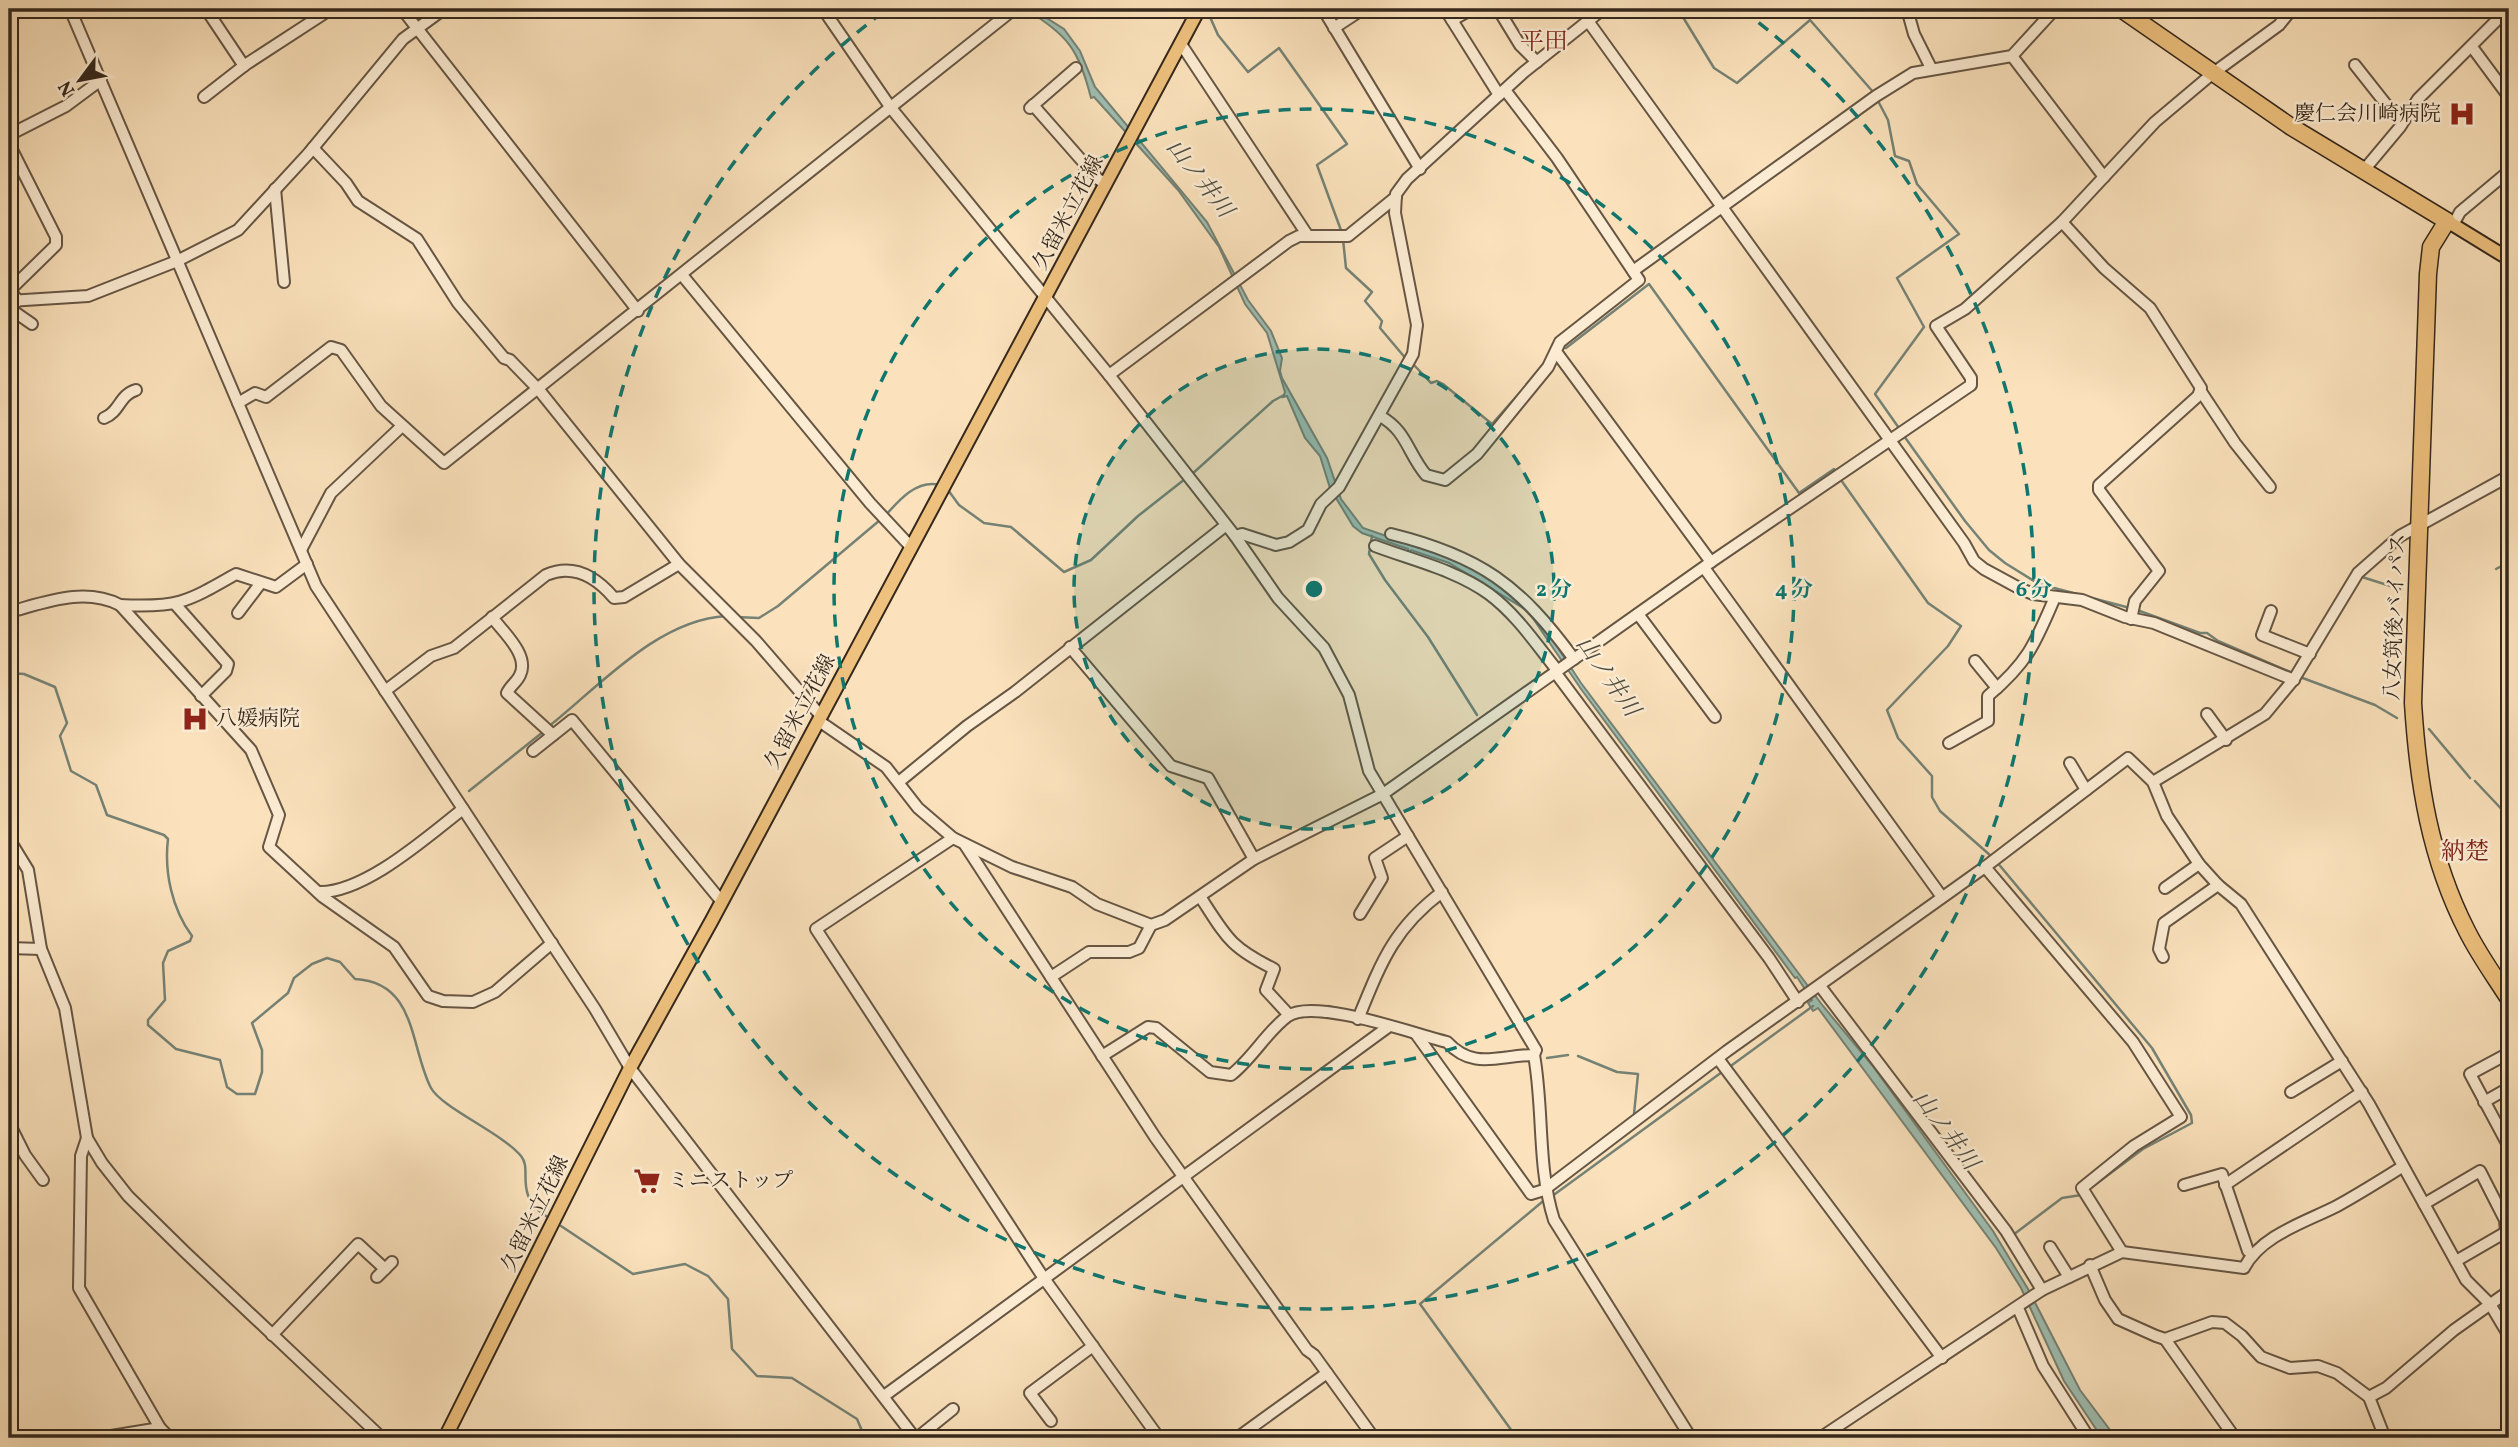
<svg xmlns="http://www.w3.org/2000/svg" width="2518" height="1447" font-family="Vollkorn,'Noto Serif JP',serif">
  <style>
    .water { fill: #9fbeb1; stroke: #758275; stroke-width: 2 }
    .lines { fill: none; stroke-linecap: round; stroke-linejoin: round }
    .stream { stroke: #758275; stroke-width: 2.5 }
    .minor-casing { stroke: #665644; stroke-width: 14 }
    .major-casing { stroke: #35281c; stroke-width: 16 }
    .highway-casing { stroke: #35281c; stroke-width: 19 }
    .minor { stroke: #fcecd3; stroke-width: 10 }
    .major { stroke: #eec17e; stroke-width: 12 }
    .highway { stroke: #eec17e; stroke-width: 16 }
    .ring { fill: none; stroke: #0f766e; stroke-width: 3.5; stroke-dasharray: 12 9 }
    .labels { text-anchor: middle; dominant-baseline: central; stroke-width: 5; stroke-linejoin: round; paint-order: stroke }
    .poi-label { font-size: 21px; fill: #35281c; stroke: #fcecd3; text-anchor: start }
    .street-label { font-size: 21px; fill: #35281c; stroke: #fcecd3 }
    .water-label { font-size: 23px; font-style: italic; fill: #504e41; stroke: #fcecd3 }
    .quarter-label { font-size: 24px; fill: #7a1f14; stroke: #fcecd3 }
    .centre { fill: #0f766e; stroke: #fcecd3; stroke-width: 3.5 }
    .ring-label { font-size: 21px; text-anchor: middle; font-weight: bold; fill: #0f766e; stroke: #fcecd3; stroke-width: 5; stroke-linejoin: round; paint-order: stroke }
  </style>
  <rect width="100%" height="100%" fill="#fbe2bc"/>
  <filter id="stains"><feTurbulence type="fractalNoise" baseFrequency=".00286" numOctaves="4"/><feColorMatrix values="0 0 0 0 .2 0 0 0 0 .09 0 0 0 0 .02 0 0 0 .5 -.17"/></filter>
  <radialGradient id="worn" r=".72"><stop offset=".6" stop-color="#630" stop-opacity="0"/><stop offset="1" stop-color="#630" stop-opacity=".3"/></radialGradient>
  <!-- water -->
  <path class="water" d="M1026,9H1032L1064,29L1080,51L1095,87L1207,222L1248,300L1271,331L1282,358L1280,371L1282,378L1327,458L1341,499L1363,528L1453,559L1503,584L1543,625L1581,683L1823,1006L1872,1065L1993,1231L2028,1289L2080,1390L2116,1438H2102L2064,1381L2021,1288L1996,1248L1818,1008L1813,1011L1808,1003L1812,1000L1797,977L1795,978L1581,689L1528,611L1449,563L1411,550L1408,552V549L1362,533L1353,526L1330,488L1320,456L1305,438L1287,396L1283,397L1285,392L1267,333L1245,304L1219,247L1178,190L1094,97L1091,98C1078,47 1068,37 1026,9Z"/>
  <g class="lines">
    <!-- stream -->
    <g class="stream">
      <path d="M1678,9L1714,68L1737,83L1810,20L1874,93"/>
      <path d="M1210,17L1218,35L1248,72L1279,48L1347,144L1317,165L1342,233"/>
      <path d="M1877,99L1888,120L1895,156L1909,161L1917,184L1959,234L1897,278L1924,327L1875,394L1901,431"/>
      <path d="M1343,239L1346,268L1372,292L1365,301L1382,321L1380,328L1407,360"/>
      <path d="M1561,348H1566L1649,284L1799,493L1834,469L1835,471"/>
      <path d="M1412,363L1431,383L1437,381L1443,384L1492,424L1530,381"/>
      <path d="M1904,436L1965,521L1989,550L2005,563L2039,584L2130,608"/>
      <path d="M1191,475L1273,401L1284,395"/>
      <path d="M1841,480L1928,603L1961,626L1948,646L1887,710L1898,738L1932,776V797L1940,811L1991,856"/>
      <path d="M948,490L959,505L984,523L1011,527L1064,572L1091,560L1138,516L1185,479"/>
      <path d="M885,516C899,500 917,479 940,485"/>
      <path d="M1372,536L1369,554L1385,580L1428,637L1477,715"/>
      <path d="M2496,569L2509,562"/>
      <path d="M2362,577L2400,589"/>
      <path d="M2137,610L2200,633H2207L2218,641L2295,674"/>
      <path d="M736,617L759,618L778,606L880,520"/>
      <path d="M9,673L24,674L55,687L67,723L60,736L71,771L96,785L107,815L164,835L168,839C164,872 172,909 192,936L190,941L168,951L163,963L165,1000L148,1020V1025L176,1049L220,1060L227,1087L237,1094H255L262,1072V1050L252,1023L288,993L294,978L312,964L327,958L340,962L355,979C417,982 410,1048 431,1088C442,1108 502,1133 521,1156C533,1170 513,1194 546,1216"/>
      <path d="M2300,677L2375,705L2397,718"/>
      <path d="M548,727C599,687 657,620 726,616"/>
      <path d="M2429,729L2470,778"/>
      <path d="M2475,781L2509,817"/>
      <path d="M469,791L543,732"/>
      <path d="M1996,861L2152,1048L2191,1115L2192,1123L2143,1149L2092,1187"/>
      <path d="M1328,1006L1349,1011"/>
      <path d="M1490,1054L1505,1052"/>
      <path d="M1578,1056L1617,1072L1638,1074L1634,1114"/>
      <path d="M1547,1058L1568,1055"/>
      <path d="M1728,1068L1813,1006"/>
      <path d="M1555,1194L1722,1072"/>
      <path d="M561,1226L633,1274L685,1264L708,1276L728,1299L732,1349L757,1376L792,1378L857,1419L865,1438"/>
      <path d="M2013,1235L2062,1198L2081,1195"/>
      <path d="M1517,1438L1420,1304L1542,1202"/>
    </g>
    <!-- minor casing -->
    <g class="minor-casing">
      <g id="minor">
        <path d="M70,9L316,586L595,1009L630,1068L915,1438"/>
        <path d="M206,9L244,66"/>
        <path d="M402,9L638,311"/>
        <path d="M823,9L891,108L1109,375L1235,536L1278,598L1324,648L1349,695L1369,771L1536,1050L1534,1055C1544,1111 1537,1166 1554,1220L1691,1438"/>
        <path d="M1323,9L1420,169"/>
        <path d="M1445,9L1499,95"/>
        <path d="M1498,9L1520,45L1537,62"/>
        <path d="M1907,9L1914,34L1931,68"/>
        <path d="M1452,20L1472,9"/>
        <path d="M1588,21L1964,543L1974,561L1984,569L2019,588L2033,594L2082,600L2125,617L2154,623L2294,680"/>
        <path d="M1334,28L1363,9"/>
        <path d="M1181,44L1308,236"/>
        <path d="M2472,47L2509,97"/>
        <path d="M2012,56L2104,177"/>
        <path d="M2355,65L2389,108L2404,120"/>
        <path d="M204,97L245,65L331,9"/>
        <path d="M1033,105L1098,179L1106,184"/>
        <path d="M1030,108L1076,68"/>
        <path d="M9,135L66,106L101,80"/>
        <path d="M9,144L56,237V245L10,290L18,301"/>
        <path d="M313,148L346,183L358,201L417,239L458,303L504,358L510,360L539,390L679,564L756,641L821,716"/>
        <path d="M2364,170L2400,127L2418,99L2508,9"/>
        <path d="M275,189L284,282"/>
        <path d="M2062,222L2104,268L2150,308L2201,388L2198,396L2099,485V490L2159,571L2135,601L2131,619"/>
        <path d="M2453,225L2460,212L2509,171"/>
        <path d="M1633,271L1876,96L1913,73L2012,56L2055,9"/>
        <path d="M682,275L870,503L911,547"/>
        <path d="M9,301L88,296L177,261L238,230L308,154L403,39L444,9"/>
        <path d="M9,308L32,324"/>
        <path d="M1557,353L1711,562"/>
        <path d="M1109,375L1289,241L1299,236H1348L1396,197"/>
        <path d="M2200,390L2235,443L2270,487"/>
        <path d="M238,403L255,393L266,397L331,347L341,350L381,406L444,463L1014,9"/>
        <path d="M1380,416C1407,431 1407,452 1426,475L1445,480L1477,454L1548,367L1560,342L1639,280L1557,158L1505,90"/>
        <path d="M104,418C120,412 119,395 136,390"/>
        <path d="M1391,534C1480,556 1520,585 1574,659"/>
        <path d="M1235,536L1242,534L1276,545L1289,542L1308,530L1321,504L1339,487L1413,354L1417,325L1395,213L1396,194L1407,179L1524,72L1603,9"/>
        <path d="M1375,546C1412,560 1456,570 1489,594C1516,614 1536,644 1557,670"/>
        <path d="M301,550L331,493L402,426"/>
        <path d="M1705,569L1942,897"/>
        <path d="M175,604L228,664L226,671L201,696"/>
        <path d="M120,605C178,608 187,602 236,574L276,587L307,564"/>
        <path d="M2271,611L2262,635L2310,654"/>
        <path d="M9,612C47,602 84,587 120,605L251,750L279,815L269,847L323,897L394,947L428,996L443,1001L473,1002L495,992L552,943"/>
        <path d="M238,613L260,584"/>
        <path d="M1638,614L1715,717"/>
        <path d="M492,617C502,631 530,655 520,675C517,682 510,686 507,693L553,735"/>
        <path d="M1070,647L1171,766L1208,778L1254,859"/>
        <path d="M1975,661L1997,688"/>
        <path d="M1555,672L1769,958L1798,1002"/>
        <path d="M385,691L431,656L454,648L546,575C574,563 597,578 614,598L624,597L679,564"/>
        <path d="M2207,714L2226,740"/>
        <path d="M819,721L886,767L918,808L953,838L1012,867L1072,887L1097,904L1151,925L1165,920L1254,859L1383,794L1711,562L1971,385V378L1936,326L1965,309L1993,284L2062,222L2155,122L2212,74L2279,25L2292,9"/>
        <path d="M1949,743L1988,721V696C2028,662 2035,644 2055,597"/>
        <path d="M533,751L572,720L722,902"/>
        <path d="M2070,763L2086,790"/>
        <path d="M900,781L967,726L1015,692L1225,526"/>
        <path d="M2153,782L2265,714L2294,679L2358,573L2400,536L2509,476"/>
        <path d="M953,838L816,929L1043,1277L1159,1438"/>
        <path d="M9,839L28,870L41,949L65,1008L87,1138L102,1163L128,1196L186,1253L382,1438"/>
        <path d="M965,845L1155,1137L1307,1350L1314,1355L1374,1438"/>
        <path d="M1985,867L2133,1042L2181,1117L2134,1146L2082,1188L2122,1252"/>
        <path d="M2165,888L2199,864"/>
        <path d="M318,892C364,894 428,836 463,809"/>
        <path d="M1201,898C1227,938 1230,947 1274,969L1266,990L1289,1015"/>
        <path d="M1360,914L1382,878L1375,858L1408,836"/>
        <path d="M9,948L41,949"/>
        <path d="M2163,957L2159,949L2164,923L2218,885"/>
        <path d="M1051,977L1089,952H1129L1139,948L1151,925"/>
        <path d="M1820,986L2006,1231L2042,1290"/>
        <path d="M1358,1019C1381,963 1393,929 1442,892"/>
        <path d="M1416,1034L1531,1194L1544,1190L1727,1051L1985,867L2128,758L2153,782L2167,816L2199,864L2218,885L2241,904L2369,1104L2466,1280L2490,1304L2509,1336"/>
        <path d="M2509,1053L2470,1074L2509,1147"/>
        <path d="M1102,1056L1148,1027L1156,1028L1210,1072L1231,1075C1252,1059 1268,1030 1288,1016C1315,998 1414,1034 1447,1042C1474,1071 1499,1055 1534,1055"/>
        <path d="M1719,1060L1942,1358"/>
        <path d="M2291,1092L2342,1061"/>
        <path d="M2484,1102L2505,1090L2509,1098"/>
        <path d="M9,1123L25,1155L43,1180"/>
        <path d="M87,1138L81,1156L79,1288L160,1428L170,1438"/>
        <path d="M2184,1185L2222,1174L2248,1251"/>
        <path d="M2225,1185L2362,1092"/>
        <path d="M2424,1204L2480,1171L2505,1220L2506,1232L2456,1261"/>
        <path d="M2050,1247L2069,1277"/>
        <path d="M2090,1265L2105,1300L2118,1319L2156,1336L2165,1339L2212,1322L2225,1323L2242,1336L2261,1357L2290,1368L2318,1366L2337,1373L2369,1397L2385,1438"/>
        <path d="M377,1277L392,1262"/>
        <path d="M2018,1308L2043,1366L2089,1438"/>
        <path d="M272,1335L358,1244L385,1269"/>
        <path d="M2165,1339L2235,1438"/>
        <path d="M884,1396L1388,1027"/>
        <path d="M2369,1397L2386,1388L2454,1330L2509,1291"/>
        <path d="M1051,1421L1030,1393L1093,1346"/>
        <path d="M99,1438L160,1428"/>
        <path d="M917,1438L953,1409"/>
        <path d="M1237,1438L1327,1373"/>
        <path d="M1820,1438L2042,1290L2122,1252L2244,1268C2261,1235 2306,1222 2337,1206C2359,1194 2381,1180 2402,1167"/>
      </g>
    </g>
    <!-- major casing -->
    <g class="major-casing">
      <g id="major">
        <path d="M2447,221L2509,259"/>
        <path d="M445,1438L630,1068L712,920L1199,9"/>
      </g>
    </g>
    <!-- highway casing -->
    <g class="highway-casing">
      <path id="highway" d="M2121,9L2290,126L2447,221L2431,247L2428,274L2413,703C2418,783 2430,859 2467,931C2479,955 2495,977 2509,999"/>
    </g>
    <!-- minor -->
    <use href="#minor" class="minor"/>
    <!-- major -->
    <use href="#major" class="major"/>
    <!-- highway -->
    <use href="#highway" class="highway"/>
  </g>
  <!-- distance rings -->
  <circle cx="1314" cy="589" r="240" fill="#0f766e" fill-opacity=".12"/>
  <g class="ring">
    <circle cx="1314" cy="589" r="240"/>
    <circle cx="1314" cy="589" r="480"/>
    <path d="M1742 10A720 720 0 1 1 886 10"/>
  </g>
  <!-- icons -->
  <defs>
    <g id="hospital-bare" transform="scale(2.1)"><path d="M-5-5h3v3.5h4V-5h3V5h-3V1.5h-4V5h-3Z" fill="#8f2418" stroke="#fcecd3" stroke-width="2.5" paint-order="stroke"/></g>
    <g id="supermarket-bare" transform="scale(2.1)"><path d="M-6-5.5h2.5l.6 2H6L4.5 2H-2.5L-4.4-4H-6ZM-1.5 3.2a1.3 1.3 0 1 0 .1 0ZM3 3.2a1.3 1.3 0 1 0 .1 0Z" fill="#8f2418" stroke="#fcecd3" stroke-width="2.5" paint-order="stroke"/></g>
  </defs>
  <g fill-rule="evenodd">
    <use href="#hospital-bare" x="2462" y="114"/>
    <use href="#hospital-bare" x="195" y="719"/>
    <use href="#supermarket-bare" x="647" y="1181"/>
  </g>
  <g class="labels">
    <!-- poi labels -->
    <g class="poi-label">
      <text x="2441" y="114" text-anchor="end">慶仁会川崎病院</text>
      <text x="216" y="719">八媛病院</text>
      <text x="668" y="1181">ミニストップ</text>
    </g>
    <!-- street labels -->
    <g class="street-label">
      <text transform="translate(1069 213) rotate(-62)">久留米立花線</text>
      <text transform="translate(2396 617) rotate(-88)">八女筑後バイパス</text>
      <text transform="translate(801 712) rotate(-62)">久留米立花線</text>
      <text transform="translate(536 1214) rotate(-64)">久留米立花線</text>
    </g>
    <!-- water labels -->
    <g class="water-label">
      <text transform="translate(1199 179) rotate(52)">山ノ井川</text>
      <text transform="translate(1607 677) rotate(55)">山ノ井川</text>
      <text transform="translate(1945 1131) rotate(53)">山ノ井川</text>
    </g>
    <!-- quarter labels -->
    <g class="quarter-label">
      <text x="1544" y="43">平田</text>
      <text x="2465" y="853">納楚</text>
    </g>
  </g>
  <circle cx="1314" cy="589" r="10" class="centre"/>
  <g class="ring-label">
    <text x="1554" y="596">2 分</text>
    <text x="1794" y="596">4 分</text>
    <text x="2034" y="596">6 分</text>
  </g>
  <!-- margin -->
  <rect width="2518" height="1447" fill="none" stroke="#fbe2bc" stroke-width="35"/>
  <rect x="10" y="10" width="2497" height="1426" fill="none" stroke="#35281c" stroke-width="3.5"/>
  <rect x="18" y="18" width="2483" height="1412" fill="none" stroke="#35281c" stroke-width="2"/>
  <!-- north arrow -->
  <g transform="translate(80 80) rotate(238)" stroke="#fcecd3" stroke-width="5" paint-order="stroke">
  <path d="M0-5L12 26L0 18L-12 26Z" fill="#35281c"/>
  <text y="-10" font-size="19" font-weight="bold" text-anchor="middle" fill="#35281c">N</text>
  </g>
  <rect width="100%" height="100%" filter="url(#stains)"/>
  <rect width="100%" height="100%" fill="url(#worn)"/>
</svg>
